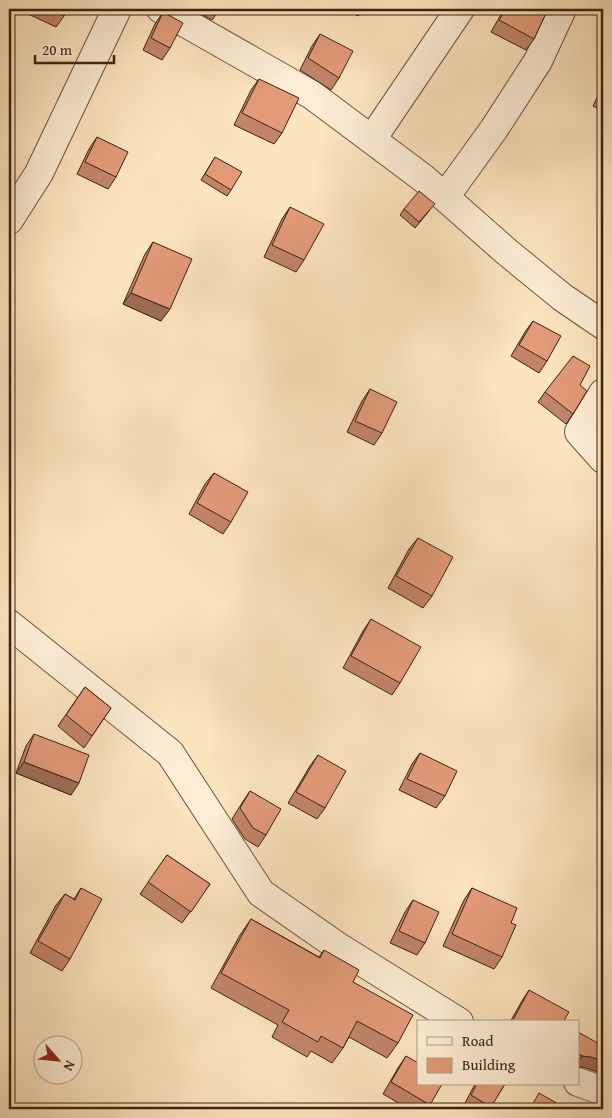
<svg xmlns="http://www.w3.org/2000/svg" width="612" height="1118" font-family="'Gentium Book Plus',serif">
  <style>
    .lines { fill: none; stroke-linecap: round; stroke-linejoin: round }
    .street-casing { stroke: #6d523c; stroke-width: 30 }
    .street { stroke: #fdedd5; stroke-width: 28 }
    .wall { fill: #c28468; stroke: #3d2210 }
    .shaded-wall { fill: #9e6c55; stroke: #3d2210 }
    .building { fill: #e29a79; stroke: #3d2210 }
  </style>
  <rect width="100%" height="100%" fill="#fce4bf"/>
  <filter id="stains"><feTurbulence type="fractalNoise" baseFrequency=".004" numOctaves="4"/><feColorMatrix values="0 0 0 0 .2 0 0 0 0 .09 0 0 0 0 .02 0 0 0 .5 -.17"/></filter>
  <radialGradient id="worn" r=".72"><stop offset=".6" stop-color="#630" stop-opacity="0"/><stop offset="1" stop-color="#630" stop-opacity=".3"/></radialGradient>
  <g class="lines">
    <!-- street casing -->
    <g class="street-casing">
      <g id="street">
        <path d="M161,9L312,95L423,178L507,252L562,297L603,325"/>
        <path d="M372,139L460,9"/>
        <path d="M445,197L494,129L538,61L562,9"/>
        <path d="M9,220L39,173L117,9"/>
        <path d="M603,393L579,432L603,459"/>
        <path d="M9,624L170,753L261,893L340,948L459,1022"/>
        <path d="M578,1082L603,1091"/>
      </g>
    </g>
    <!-- street -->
    <use href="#street" class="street"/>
  </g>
  <!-- wall -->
  <g class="wall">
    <path d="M26,9H68L64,16L56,27L24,12Z"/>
    <path d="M192,9H220L212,20Z"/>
    <path d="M343,9H363L358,16Z"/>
    <path d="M504,9H548L534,39L526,50L491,32Z"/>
    <path d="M163,12L170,48L162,60L143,50L155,24Z"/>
    <path d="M320,34L339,78L331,90L300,70L312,46Z"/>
    <path d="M259,79L282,133L274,144L234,125L251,90Z"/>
    <path d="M603,85V111L593,106Z"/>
    <path d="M97,137L116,177L108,189L77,174L89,149Z"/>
    <path d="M215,157L231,190L227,196L201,180Z"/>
    <path d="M290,207L304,260L296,272L264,257L282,219Z"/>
    <path d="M404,209L430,210L415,228L400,215Z"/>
    <path d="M153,242L161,321L123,304L145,254Z"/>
    <path d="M533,321L547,361L539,373L511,356L525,332Z"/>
    <path d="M580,385L573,414L566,424L538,402L545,392Z"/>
    <path d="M370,389L382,433L374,445L347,432L362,401Z"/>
    <path d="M214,473L231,522L223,534L189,514L205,484Z"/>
    <path d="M418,538L432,596L423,608L388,588L409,549Z"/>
    <path d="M371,619L400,683L392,695L343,668L363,631Z"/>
    <path d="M85,687L111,708L84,748L58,726Z"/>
    <path d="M34,734L71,795L16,773L26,746Z"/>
    <path d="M420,753L445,796L436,808L399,790L412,764Z"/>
    <path d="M318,755L325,808L317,819L288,803L310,766Z"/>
    <path d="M250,791L266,835L258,847L245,839L232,819L242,803Z"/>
    <path d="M167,855L210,884L182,923L140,894Z"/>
    <path d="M81,888L70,959L62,971L30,953L56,905L65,894L74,899Z"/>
    <path d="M472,888L511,923L502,957L494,969L443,946L464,900Z"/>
    <path d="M413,900L425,943L417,955L390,943L405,912Z"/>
    <path d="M251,919L319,957L324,950L353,982L398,1043L387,1058L349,1037L343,1048L332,1063L311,1051L307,1057L272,1037L278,1025L211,988L240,935Z"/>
    <path d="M529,990L563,1022H510L522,1001Z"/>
    <path d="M578,1032L583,1067H578Z"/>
    <path d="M406,1056L430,1105L427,1109H409L383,1094L398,1068Z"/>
    <path d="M475,1084H505L489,1109H467L463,1107Z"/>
  </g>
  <!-- shaded-wall -->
  <g class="shaded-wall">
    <path d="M131,293L170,309L161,321L123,304Z"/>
    <path d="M24,762L79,783L71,795L16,773Z"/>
    <path d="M582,1056L591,1057L603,1061V1074L583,1067H578V1061Z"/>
  </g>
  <!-- building -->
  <g class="building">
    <path d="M50,9H68L64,16Z"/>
    <path d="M506,9H548L534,39L499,20Z"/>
    <path d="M163,12L183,23L170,48L151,38Z"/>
    <path d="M320,34L353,51L339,78L308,58Z"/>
    <path d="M259,79L299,98L282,133L242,113Z"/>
    <path d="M97,137L128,152L116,177L85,162Z"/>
    <path d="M215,157L242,172L231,190L205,174Z"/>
    <path d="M419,191L435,204L419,222L404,209Z"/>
    <path d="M290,207L324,224L304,260L272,245Z"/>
    <path d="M153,242L192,259L170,309L131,293Z"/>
    <path d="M533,321L561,336L547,361L519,345Z"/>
    <path d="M573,356L590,366L580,385L587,391L573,414L545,392Z"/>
    <path d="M370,389L397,402L382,433L355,421Z"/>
    <path d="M214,473L248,492L231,522L197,503Z"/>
    <path d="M418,538L453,557L432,596L396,576Z"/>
    <path d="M371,619L421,647L400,683L351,656Z"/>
    <path d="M85,687L111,708L92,736L66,715Z"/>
    <path d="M34,734L89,755L79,783L24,762Z"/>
    <path d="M9,751L15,755L9,765Z"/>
    <path d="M420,753L457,771L445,796L407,779Z"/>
    <path d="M318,755L346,771L325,808L296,792Z"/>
    <path d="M250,791L281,809L266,835L253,828L240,808Z"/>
    <path d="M167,855L210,884L191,912L148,882Z"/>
    <path d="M81,888L102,899L70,959L38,941L65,894L75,900Z"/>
    <path d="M472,888L517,908L511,923L516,925L502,957L452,934Z"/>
    <path d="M413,900L439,912L425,943L399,931Z"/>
    <path d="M251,919L320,958L324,950L359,970L353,982L413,1015L398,1043L357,1021L343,1048L321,1036L318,1042L282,1022L289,1010L221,973Z"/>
    <path d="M529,990L569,1012L563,1022H512Z"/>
    <path d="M578,1032L603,1046V1061L591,1057L582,1056L578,1054Z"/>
    <path d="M406,1056L418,1063V1084H442L430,1105L391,1082Z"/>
    <path d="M477,1084H505L491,1107L471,1095Z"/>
    <path d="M539,1093L560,1105L557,1109H530Z"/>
  </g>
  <!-- margin -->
  <rect width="612" height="1118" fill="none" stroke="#fce4bf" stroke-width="30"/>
  <rect x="10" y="10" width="592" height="1098" fill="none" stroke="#3d2210" stroke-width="2.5"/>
  <rect x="15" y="15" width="582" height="1088" fill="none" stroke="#3d2210"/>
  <!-- legend -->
  <rect x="417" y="1020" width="162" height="65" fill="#fdedd5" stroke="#b09c86"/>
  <rect x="427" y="1037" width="25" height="8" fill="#fdedd5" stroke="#b09c86"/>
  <text x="462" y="1046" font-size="15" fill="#3d2210">Road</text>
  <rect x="427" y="1058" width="25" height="15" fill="#e29a79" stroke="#b09c86"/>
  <text x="462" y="1070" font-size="15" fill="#3d2210">Building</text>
  <!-- north arrow -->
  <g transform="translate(58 1060) rotate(117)"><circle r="24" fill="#fdedd5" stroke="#b09c86"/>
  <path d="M0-4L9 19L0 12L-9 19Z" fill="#8f2418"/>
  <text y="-8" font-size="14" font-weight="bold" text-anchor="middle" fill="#3d2210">N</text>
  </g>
  <!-- scale -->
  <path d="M35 55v8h79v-8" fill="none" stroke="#3d2210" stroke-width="2.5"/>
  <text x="42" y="55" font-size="15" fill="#3d2210" stroke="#fdedd5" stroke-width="4" paint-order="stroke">20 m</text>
  <rect width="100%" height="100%" filter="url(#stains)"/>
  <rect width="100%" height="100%" fill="url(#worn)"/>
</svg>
